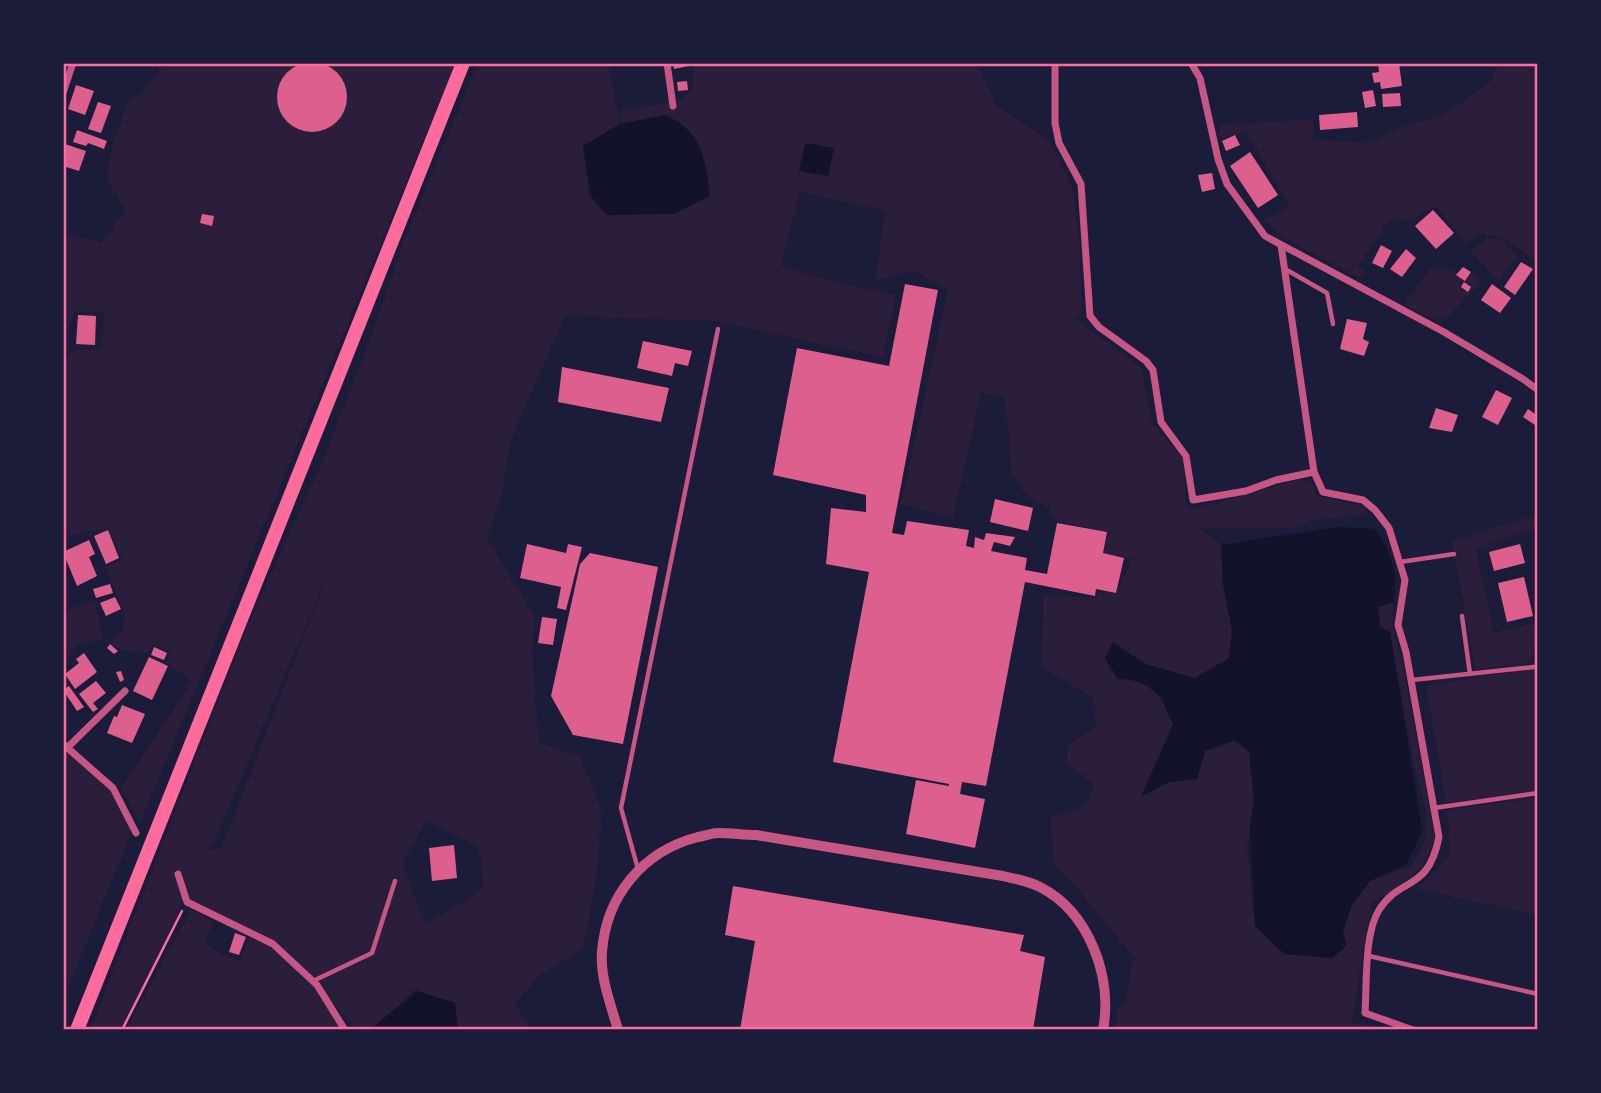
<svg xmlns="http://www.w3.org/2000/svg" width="1601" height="1093" font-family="Jost,sans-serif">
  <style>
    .green { fill: #2a1e3b; fill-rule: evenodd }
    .water { fill: #12122b }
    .building { fill: #dd5f8e }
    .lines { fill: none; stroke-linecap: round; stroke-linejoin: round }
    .path { stroke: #ff6b9d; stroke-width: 2.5 }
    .service { stroke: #c65784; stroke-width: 4.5 }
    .minor { stroke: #c65784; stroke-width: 7 }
    .tertiary { stroke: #c65784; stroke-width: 10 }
    .trunk { stroke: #ff6b9d; stroke-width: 14 }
    .neatline { fill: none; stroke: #ff6b9d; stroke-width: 2.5 }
  </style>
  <rect width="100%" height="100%" fill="#1b1b3a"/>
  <!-- green -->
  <g class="green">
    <path d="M164,63H456L140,823L121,788L192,681L166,662L170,652L154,645L147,653L122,650L110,643L113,638L123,632L124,611L105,567L122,559L108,528L63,537V365L71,351L101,349L104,312H74L69,330L63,323V237C75,233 89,241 102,242L125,210L106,178L113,144L128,101L145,90Z"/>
    <path d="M478,63H608L620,124L583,147L590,202L591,197L606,215L674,214L665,115L622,124L620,110L676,102L691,92L695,63H976L997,106L1048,139L1072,186L1080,247L1081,316L1072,317L1141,367L1152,423L1184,460L1186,507L1195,509L1301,479L1313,484L1315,495L1366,507L1365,514L1317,520L1293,528H1199L1221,545L1223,584L1232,630L1229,658L1195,678L1145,664L1113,642L1138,680L1162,698L1173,725L1169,782L1197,779L1205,751L1235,741L1249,752L1254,798L1247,847L1255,926L1284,954L1333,958L1351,907L1370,881L1411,866L1425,842L1427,813L1414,765L1390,632L1380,628L1378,607L1394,602L1392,625L1403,666L1435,838L1423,866L1396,889L1371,903L1352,1022L1395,1030H1115L1118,1005L1124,1006L1133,961H1137L1069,879L1056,868L1053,860L1051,818L1085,806L1094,785L1067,763V746L1097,726L1093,698L1042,667L1043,595L1095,598L1098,591L1115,594L1133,559L1103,553L1107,532L1056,521L1048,509L1052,507L1048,508L1028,497L1012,473L1004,398L981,393L953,518L901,504L948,290L913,270L875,281L885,211L800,192L781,266L839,283L896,295L883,357L714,321L565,316L511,439L502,493L487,538L535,616L532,649L539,743L579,756L602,808L597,873L583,949L540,975L515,1004L532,1030H458L455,1003L417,991L420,986L370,1030H354L352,1024L326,996L349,1030H126L191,910L215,923L204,942L222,954L241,961L249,937L275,948L187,902L185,893L174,926L121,1030H90L248,624L322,462L373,332L404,240ZM325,581L222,847L202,852L213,845ZM426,821L479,847L484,886L474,896L428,922L422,918L403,863Z"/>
    <path d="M1498,63H1538V263L1504,238L1478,233L1466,244L1436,206L1412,219L1389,221L1358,266L1366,272L1361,279L1282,237L1263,220L1289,206L1246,132L1218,139L1220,125L1313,119V140L1370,143L1401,127L1444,115L1491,81Z"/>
    <path d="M1487,238L1503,241L1518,256L1499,281L1470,251Z"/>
    <path d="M1432,266L1478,277L1480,283L1442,323L1404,305Z"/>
    <path d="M1538,514V527L1476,549L1494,633L1538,623V647L1528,663L1475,669L1452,541Z"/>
    <path d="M95,601L103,639L78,645L63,664V612Z"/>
    <path d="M1538,656V792L1446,803L1426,686L1528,669Z"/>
    <path d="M63,744L111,789L132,832L63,1000Z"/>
    <path d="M1538,798V915L1418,889L1450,856L1447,810Z"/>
  </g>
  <!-- water -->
  <g class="water">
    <path d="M665,115C703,132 705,158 710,196L674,214L606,215L591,197L583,146L620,124Z"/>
    <path d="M805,143L834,148L828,176L799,171Z"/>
    <path d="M1338,527L1374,529C1393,551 1397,574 1394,602L1378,607L1380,627L1390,632L1422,830L1407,864L1370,881L1351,907L1343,933L1347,945L1333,958L1284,954L1255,926L1250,831L1254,798L1249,752L1234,740L1205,751L1197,779L1169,782L1141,797L1173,724C1160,693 1153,680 1117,679L1105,658L1113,642L1145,664L1195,678L1229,658L1232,630L1223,584L1221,545Z"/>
    <path d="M417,991L455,1003L458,1030H370Z"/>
  </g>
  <!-- building -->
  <g class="building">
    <circle cx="312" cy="97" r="35"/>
    <path d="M673,63H692L693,65L674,69Z"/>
    <path d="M1378,63H1399L1402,86L1381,89L1380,82L1374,83L1372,73L1379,72Z"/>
    <path d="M687,81L688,90L678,91L677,82Z"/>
    <path d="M76,85L94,91L85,115L68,109Z"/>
    <path d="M1373,90L1376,106L1365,108L1362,92Z"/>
    <path d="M1400,93L1401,106L1383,107L1382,94Z"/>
    <path d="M98,102L111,106L101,133L88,129Z"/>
    <path d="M1357,112L1358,127L1320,130L1319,115Z"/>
    <path d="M77,130L107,141L104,149L88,143L86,146L73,142Z"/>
    <path d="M1235,135L1240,145L1226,151L1222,141Z"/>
    <path d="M65,144L86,151L79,171L63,166Z"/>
    <path d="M1250,152L1278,195L1258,208L1230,166Z"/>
    <path d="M1212,173L1215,189L1202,192L1198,175Z"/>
    <path d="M1433,210L1454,233L1436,249L1415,226Z"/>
    <path d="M202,214L214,216L212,226L200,223Z"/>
    <path d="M1381,245L1392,251L1383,268L1372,263Z"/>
    <path d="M1406,249L1416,258L1402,277L1390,269Z"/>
    <path d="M1521,262L1533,269L1515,295L1504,287Z"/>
    <path d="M1463,267L1471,272L1465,281L1456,275Z"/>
    <path d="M1464,282L1471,287L1468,292L1461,287Z"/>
    <path d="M905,284L938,290L892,533L904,535L907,521L969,530L966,546L974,548L975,537L984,540L986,533L1015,537L1010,546L994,542L991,551L1027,558L1025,570L1047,574L1057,523L1107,532L1103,553L1124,558L1116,593L1096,589L1095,596L1025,582L986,786L962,782L960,794L985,799L975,848L906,834L916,780L949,786V784L833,762L869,572L826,564L831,508L866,512V495L773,475L797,348L889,366Z"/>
    <path d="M1492,284L1511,298L1500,313L1481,300Z"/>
    <path d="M78,315L96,316L95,345L76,344Z"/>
    <path d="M1347,319L1367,323L1363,339L1369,342L1364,356L1340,349Z"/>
    <path d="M643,341L692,351L688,366L675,363L672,376L637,368Z"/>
    <path d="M562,367L669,388L661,422L558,402Z"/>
    <path d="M1496,390L1512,398L1498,425L1482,417Z"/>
    <path d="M1436,408L1458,415L1452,432L1429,428Z"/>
    <path d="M1528,409L1538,416V427L1523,417Z"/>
    <path d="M995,499L1033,508L1028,531L990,522Z"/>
    <path d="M108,530L119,558L106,564L94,536Z"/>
    <path d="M89,540L95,554L89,557L97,576L77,586L63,552Z"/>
    <path d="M527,544L566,553L568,544L582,547L566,610L557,608L561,587L520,578Z"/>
    <path d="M1520,544L1525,563L1494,571L1489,552Z"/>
    <path d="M590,553L658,567L623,744L573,735L551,696L580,564Z"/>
    <path d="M1524,577L1533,616L1507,622L1498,583Z"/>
    <path d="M110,584L113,593L96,598L93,589Z"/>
    <path d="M115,597L121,609L106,616L100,603Z"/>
    <path d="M542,617L557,619L553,645L538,643Z"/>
    <path d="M110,644L118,651L114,654L107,648Z"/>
    <path d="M154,647L167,653L164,660L151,655Z"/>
    <path d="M84,653L97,672L75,689L65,674L79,663L76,659Z"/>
    <path d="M149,657L168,666L152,700L133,691Z"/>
    <path d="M121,671L124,680L120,682L116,672Z"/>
    <path d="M96,681L106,693L93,703L98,709L93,712L79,694Z"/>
    <path d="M69,686L84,707L77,711L63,690Z"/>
    <path d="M122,705L145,714L132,743L107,733L114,716L117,717Z"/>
    <path d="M454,845L457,878L432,881L429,848Z"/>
    <path d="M733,886L1024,935L1020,951L1045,957L1033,1030H740L755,941L725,935Z"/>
    <path d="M235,933L246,937L239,955L229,952Z"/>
  </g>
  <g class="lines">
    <!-- path -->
    <path class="path" d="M122,1030L182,911"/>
    <!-- service -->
    <g class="service">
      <path d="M1285,269L1327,293L1333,324"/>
      <path d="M1400,562L1454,554"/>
      <path d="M1462,616L1470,674"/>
      <path d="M1412,680L1534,667"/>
      <path d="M1434,808L1538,793"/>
      <path d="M638,869L621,808L718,329"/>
      <path d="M1369,956L1538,994"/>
      <path d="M313,981L372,953L395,881"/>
    </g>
    <!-- minor -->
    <g class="minor">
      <path d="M667,63L673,106"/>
      <path d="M1055,63V123L1059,143L1081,184L1090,316L1099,327L1146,361L1153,370L1161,422L1186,456L1193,500L1246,491L1276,480L1314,472"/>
      <path d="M1191,63L1200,78L1218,159L1227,184L1265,236L1444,332L1523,379L1538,390"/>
      <path d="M63,93L73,63"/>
      <path d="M1281,245L1314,472L1323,492L1363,500L1375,510L1389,528L1405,580L1398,625L1406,652L1439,837C1428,893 1400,876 1379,910C1364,934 1367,984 1365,1013L1413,1030"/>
      <path d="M63,744L113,788L136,833"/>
      <path d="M67,748L125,691"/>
      <path d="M178,874L187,902L273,944L317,985L345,1030"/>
    </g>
    <!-- tertiary -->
    <path class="tertiary" d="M618,1030C611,1005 600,978 602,952C606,896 643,851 698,837C704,836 712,833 718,833C731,833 744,835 756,835L1003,876C1015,879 1029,881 1040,887C1089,912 1113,977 1103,1030"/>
    <!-- trunk -->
    <path class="trunk" d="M77,1030L463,63"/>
  </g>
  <!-- border -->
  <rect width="1601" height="1093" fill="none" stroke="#1b1b3a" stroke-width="130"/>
  <rect x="65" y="65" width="1471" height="963" class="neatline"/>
</svg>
